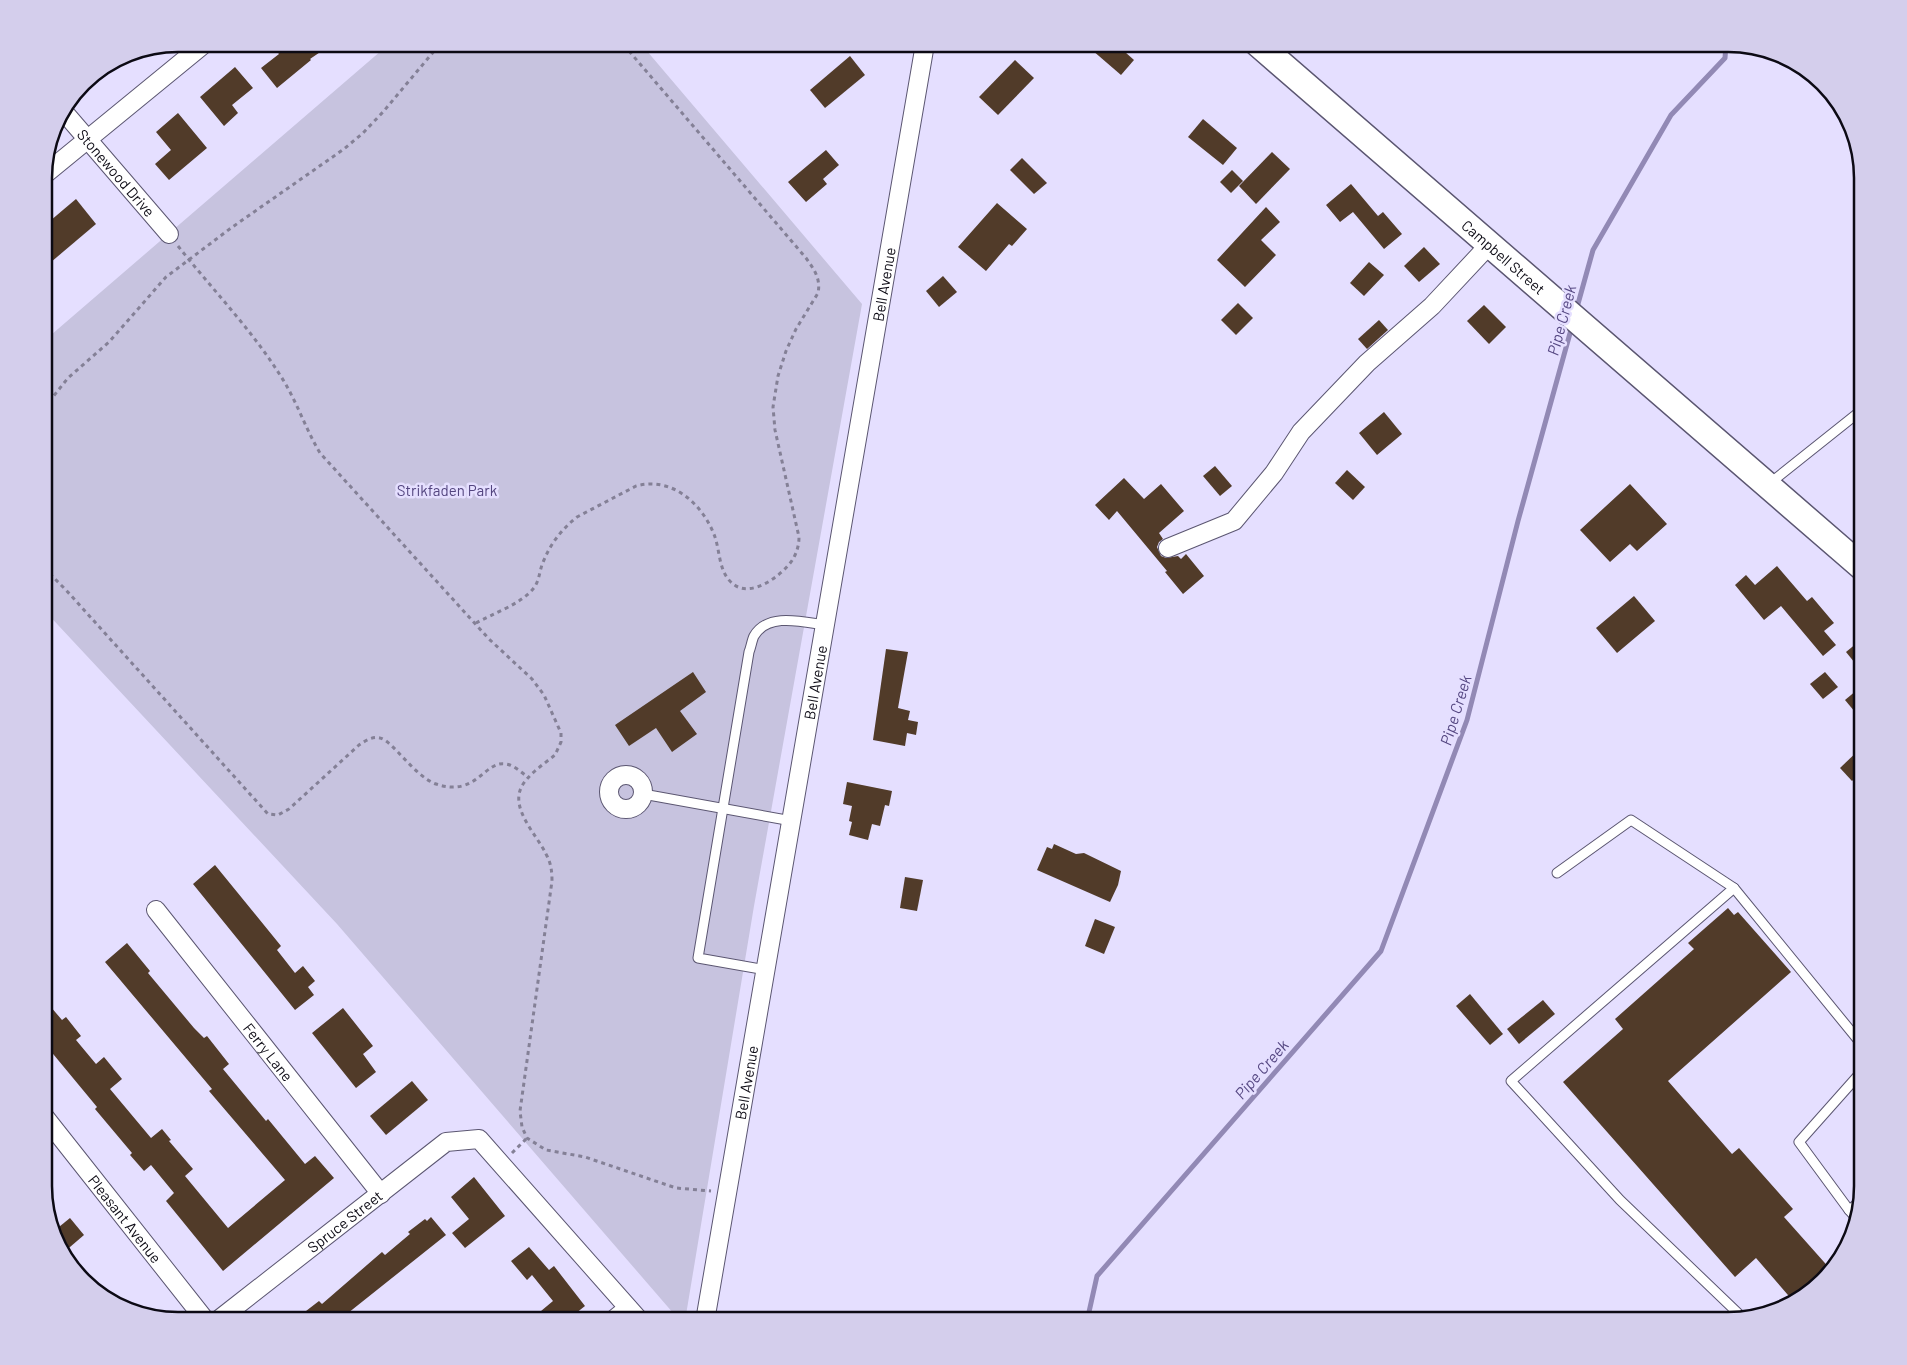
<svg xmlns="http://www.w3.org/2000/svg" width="1907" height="1365" font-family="Barlow,sans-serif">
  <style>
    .green { fill: #c7c3df }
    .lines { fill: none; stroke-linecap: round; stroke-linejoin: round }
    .stream { stroke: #9289b5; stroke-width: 5 }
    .building { fill: #513b29 }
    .lane-casing { stroke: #5b5671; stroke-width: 11 }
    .street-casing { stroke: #5b5671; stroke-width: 20 }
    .secondary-casing { stroke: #5b5671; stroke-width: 28 }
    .path { stroke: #848096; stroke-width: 3; stroke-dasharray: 4 4; stroke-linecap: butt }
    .lane { stroke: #fff; stroke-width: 9 }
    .street { stroke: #fff; stroke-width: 18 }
    .secondary { stroke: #fff; stroke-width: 25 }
    .labels { text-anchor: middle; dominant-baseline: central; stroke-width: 5; stroke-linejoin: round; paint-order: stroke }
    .street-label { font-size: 15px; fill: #0c0a14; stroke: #e5dfff }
    .park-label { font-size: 15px; fill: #53457f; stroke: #e5dfff }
    .water-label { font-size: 16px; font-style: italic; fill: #564883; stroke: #e5dfff }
    .rim { fill: none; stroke: #0c0a14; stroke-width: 2.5 }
  </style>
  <rect width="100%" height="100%" fill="#e5dfff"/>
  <!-- green -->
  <path class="green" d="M389,44H641L862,304L754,906L685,1321H680L337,924L44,610V341Z"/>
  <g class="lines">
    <!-- stream -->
    <g class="stream">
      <path d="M1576,311L1593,250L1671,115L1725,58L1726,44"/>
      <path d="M1087,1321L1097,1276L1381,951L1467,720L1518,521L1572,326"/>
    </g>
  </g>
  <!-- building -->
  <g class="building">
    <path d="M271,44H332L310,59L311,60L277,88L261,68L279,54Z"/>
    <path d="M1085,44H1116L1134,60L1121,75Z"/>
    <path d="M850,56L865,75L825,108L810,90Z"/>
    <path d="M1015,60L1034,78L998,115L979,97Z"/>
    <path d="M235,67L253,88L232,105L238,113L224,126L200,97Z"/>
    <path d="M178,113L207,148L169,180L155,164L171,150L156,132Z"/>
    <path d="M1203,119L1237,148L1223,165L1188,137Z"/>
    <path d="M826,150L839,165L823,179L827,184L806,202L788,182Z"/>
    <path d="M1272,152L1290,169L1256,204L1239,186Z"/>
    <path d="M1022,158L1047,183L1034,194L1010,170Z"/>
    <path d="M1232,170L1243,181L1231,193L1220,182Z"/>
    <path d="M1351,184L1378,216L1383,212L1402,234L1384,249L1353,212L1340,222L1326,205Z"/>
    <path d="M76,199L96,224L44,268V226Z"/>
    <path d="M997,203L1027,229L1012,246L1009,244L986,271L958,247Z"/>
    <path d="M1266,207L1280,222L1261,240L1276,255L1245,287L1217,260Z"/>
    <path d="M1424,247L1440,264L1419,282L1404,266Z"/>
    <path d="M1369,262L1384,275L1364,296L1350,283Z"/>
    <path d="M943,276L957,292L939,307L926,291Z"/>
    <path d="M1238,303L1253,318L1236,335L1221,320Z"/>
    <path d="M1484,305L1506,327L1489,344L1467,321Z"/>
    <path d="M1379,320L1388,330L1367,349L1358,339Z"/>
    <path d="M1384,412L1402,434L1377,455L1359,433Z"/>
    <path d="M1215,466L1232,486L1220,496L1203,476Z"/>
    <path d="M1347,470L1365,487L1353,500L1335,483Z"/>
    <path d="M1124,478L1144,499L1161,484L1184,511L1159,533L1163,539L1159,542L1157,547L1161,556L1166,558L1178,556L1181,559L1186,554L1204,576L1183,594L1165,572L1167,571L1117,511L1109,520L1095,505Z"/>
    <path d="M1630,484L1667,524L1637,551L1630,544L1610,562L1580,530Z"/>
    <path d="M1777,566L1807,601L1812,597L1834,623L1824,631L1836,645L1823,656L1781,606L1764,620L1735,585L1746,575L1755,585Z"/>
    <path d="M1634,596L1655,621L1617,653L1596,628Z"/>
    <path d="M1863,638V673L1846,652Z"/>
    <path d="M886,649L908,652L898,708L910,711L908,720L918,722L916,735L907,733L905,746L873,740Z"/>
    <path d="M693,672L706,692L680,711L697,734L672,752L656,728L629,746L615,725Z"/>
    <path d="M1825,672L1838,687L1823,699L1810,684Z"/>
    <path d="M1863,685V705L1855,712L1845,700Z"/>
    <path d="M1863,746V771L1852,781L1840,768Z"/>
    <path d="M847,782L892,791L889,806L885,805L880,826L872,824L868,840L849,835L852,822L849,821L852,806L843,804Z"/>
    <path d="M1054,844L1076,854L1084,853L1121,871L1118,885L1110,902L1037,870L1047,847L1052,849Z"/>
    <path d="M215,865L281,946L277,950L295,973L303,966L315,981L308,987L314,995L295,1010L193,884Z"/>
    <path d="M905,877L923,880L917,911L900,908Z"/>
    <path d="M1728,908L1734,915L1738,912L1791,972L1668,1081L1732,1154L1739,1148L1793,1209L1784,1217L1832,1271L1794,1302L1756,1258L1735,1277L1563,1082L1623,1029L1615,1019L1694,949L1688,943Z"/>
    <path d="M1095,919L1115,927L1104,954L1085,946Z"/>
    <path d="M127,943L150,971L148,973L194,1028L204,1038L207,1036L229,1064L223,1069L266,1121L268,1119L305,1164L315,1156L334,1178L223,1271L166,1201L174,1193L151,1165L144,1171L130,1155L132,1153L95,1109L97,1107L44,1043V999L62,1020L66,1017L81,1036L76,1040L96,1064L104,1057L122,1079L110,1089L151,1138L162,1129L171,1140L169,1141L193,1169L185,1176L228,1228L285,1180L209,1091L212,1089L105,962Z"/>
    <path d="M1470,994L1503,1034L1490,1045L1456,1006Z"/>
    <path d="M1543,1000L1555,1014L1519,1044L1507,1029Z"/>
    <path d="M343,1008L373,1046L363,1054L376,1072L356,1088L312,1033Z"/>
    <path d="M412,1081L428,1100L386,1135L370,1116Z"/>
    <path d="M474,1177L505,1216L465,1248L452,1233L469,1219L451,1197Z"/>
    <path d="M431,1217L446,1235L338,1321H293L319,1301L322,1304L382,1252L385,1255L410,1234L408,1232L425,1219L427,1221Z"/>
    <path d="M70,1218L84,1235L63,1253L58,1246L54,1231Z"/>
    <path d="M529,1247L549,1270L554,1266L585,1306L566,1321H529L553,1301L532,1275L527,1280L511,1261Z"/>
  </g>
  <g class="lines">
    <!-- lane casing -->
    <g class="lane-casing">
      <g id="lane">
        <path d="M1769,484L1863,409"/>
        <path d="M643,794L792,821"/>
        <path d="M1557,873L1631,820L1734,888"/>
        <path d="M766,970L698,958L749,652C751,647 752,640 754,636C768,612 803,622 825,625"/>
        <path d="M1849,1210L1799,1142L1863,1070"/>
        <path d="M1858,1220L1849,1210L1861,1201"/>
        <path d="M1743,1318L1620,1200L1511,1081L1734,888L1863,1046"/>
      </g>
    </g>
    <!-- street casing -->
    <g class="street-casing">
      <g id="street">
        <path id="s1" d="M64,112L169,234"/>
        <path d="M44,175L204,44"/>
        <path d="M1168,548L1234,521L1274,473L1301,432L1367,363L1432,306L1490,244"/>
        <circle cx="626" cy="792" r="17"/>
        <path id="s2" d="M156,910L381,1194"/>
        <path id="s3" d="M44,1116L206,1321"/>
        <path id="s4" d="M217,1321L446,1142L479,1139L640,1321"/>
        <path d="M612,1321L628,1308"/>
        <path id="s5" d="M705,1321L925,44"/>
      </g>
    </g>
    <!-- secondary casing -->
    <g class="secondary-casing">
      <g id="secondary">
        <path id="s6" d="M1258,44L1863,568"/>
      </g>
    </g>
    <!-- path -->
    <g class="path">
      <path d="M178,246C212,289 251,329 280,375C296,399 305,428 320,453L489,639L532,679L544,695L561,733V742L555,755C544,764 527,775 521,788C511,810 537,835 546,854C551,863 552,871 552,881L520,1111L522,1127L527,1138L546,1150L585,1157L676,1188L711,1191"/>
      <path d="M44,408L68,378L109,342L166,277L231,228L344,149L363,133L383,112L440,44"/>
      <path d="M44,568L66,590L268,814L278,815L289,809L359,745C365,741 372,736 380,738C392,740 414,776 436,784C477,798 484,760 506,764C514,765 522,773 529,778"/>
      <path d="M476,623C492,614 521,604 533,589C540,581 539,570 544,560C551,543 562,529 577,517L636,486C672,476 703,504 715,537C720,552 719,572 732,583C750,600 783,575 793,559C797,552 799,545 799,537L775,430L773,407L778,376L786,351L796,329L818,293C821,279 814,269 806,258L623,44"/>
      <path d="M512,1153L527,1138"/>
    </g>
    <!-- lane -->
    <use href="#lane" class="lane"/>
    <!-- street -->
    <use href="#street" class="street"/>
    <!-- secondary -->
    <use href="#secondary" class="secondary"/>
  </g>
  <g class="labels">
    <!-- street labels -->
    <g class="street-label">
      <text stroke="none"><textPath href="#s1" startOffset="80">Stonewood Drive</textPath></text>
      <text stroke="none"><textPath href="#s6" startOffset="325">Campbell Street</textPath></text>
      <text stroke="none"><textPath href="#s5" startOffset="1052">Bell Avenue</textPath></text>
      <text stroke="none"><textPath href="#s5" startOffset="648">Bell Avenue</textPath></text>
      <text stroke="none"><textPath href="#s2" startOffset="181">Ferry Lane</textPath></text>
      <text stroke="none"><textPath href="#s5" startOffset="242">Bell Avenue</textPath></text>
      <text stroke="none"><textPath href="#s3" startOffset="131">Pleasant Avenue</textPath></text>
      <text stroke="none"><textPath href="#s4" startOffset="162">Spruce Street</textPath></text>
    </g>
    <!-- park labels -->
    <g class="park-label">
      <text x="447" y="490">Strikfaden Park</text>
    </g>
    <!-- water labels -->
    <g class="water-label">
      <text transform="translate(1561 320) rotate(-75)">Pipe Creek</text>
      <text transform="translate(1455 710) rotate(-73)">Pipe Creek</text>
      <text transform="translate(1261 1069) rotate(-49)">Pipe Creek</text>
    </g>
  </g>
  <!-- crop -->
  <path d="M0 0H1907V1365H0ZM178 52H1728A126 126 0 0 1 1854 178V1186A126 126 0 0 1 1728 1312H178A126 126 0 0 1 52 1186V178A126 126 0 0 1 178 52Z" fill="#d4ceec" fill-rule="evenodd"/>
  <path class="rim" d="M178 52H1728A126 126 0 0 1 1854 178V1186A126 126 0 0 1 1728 1312H178A126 126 0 0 1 52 1186V178A126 126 0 0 1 178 52Z"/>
</svg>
